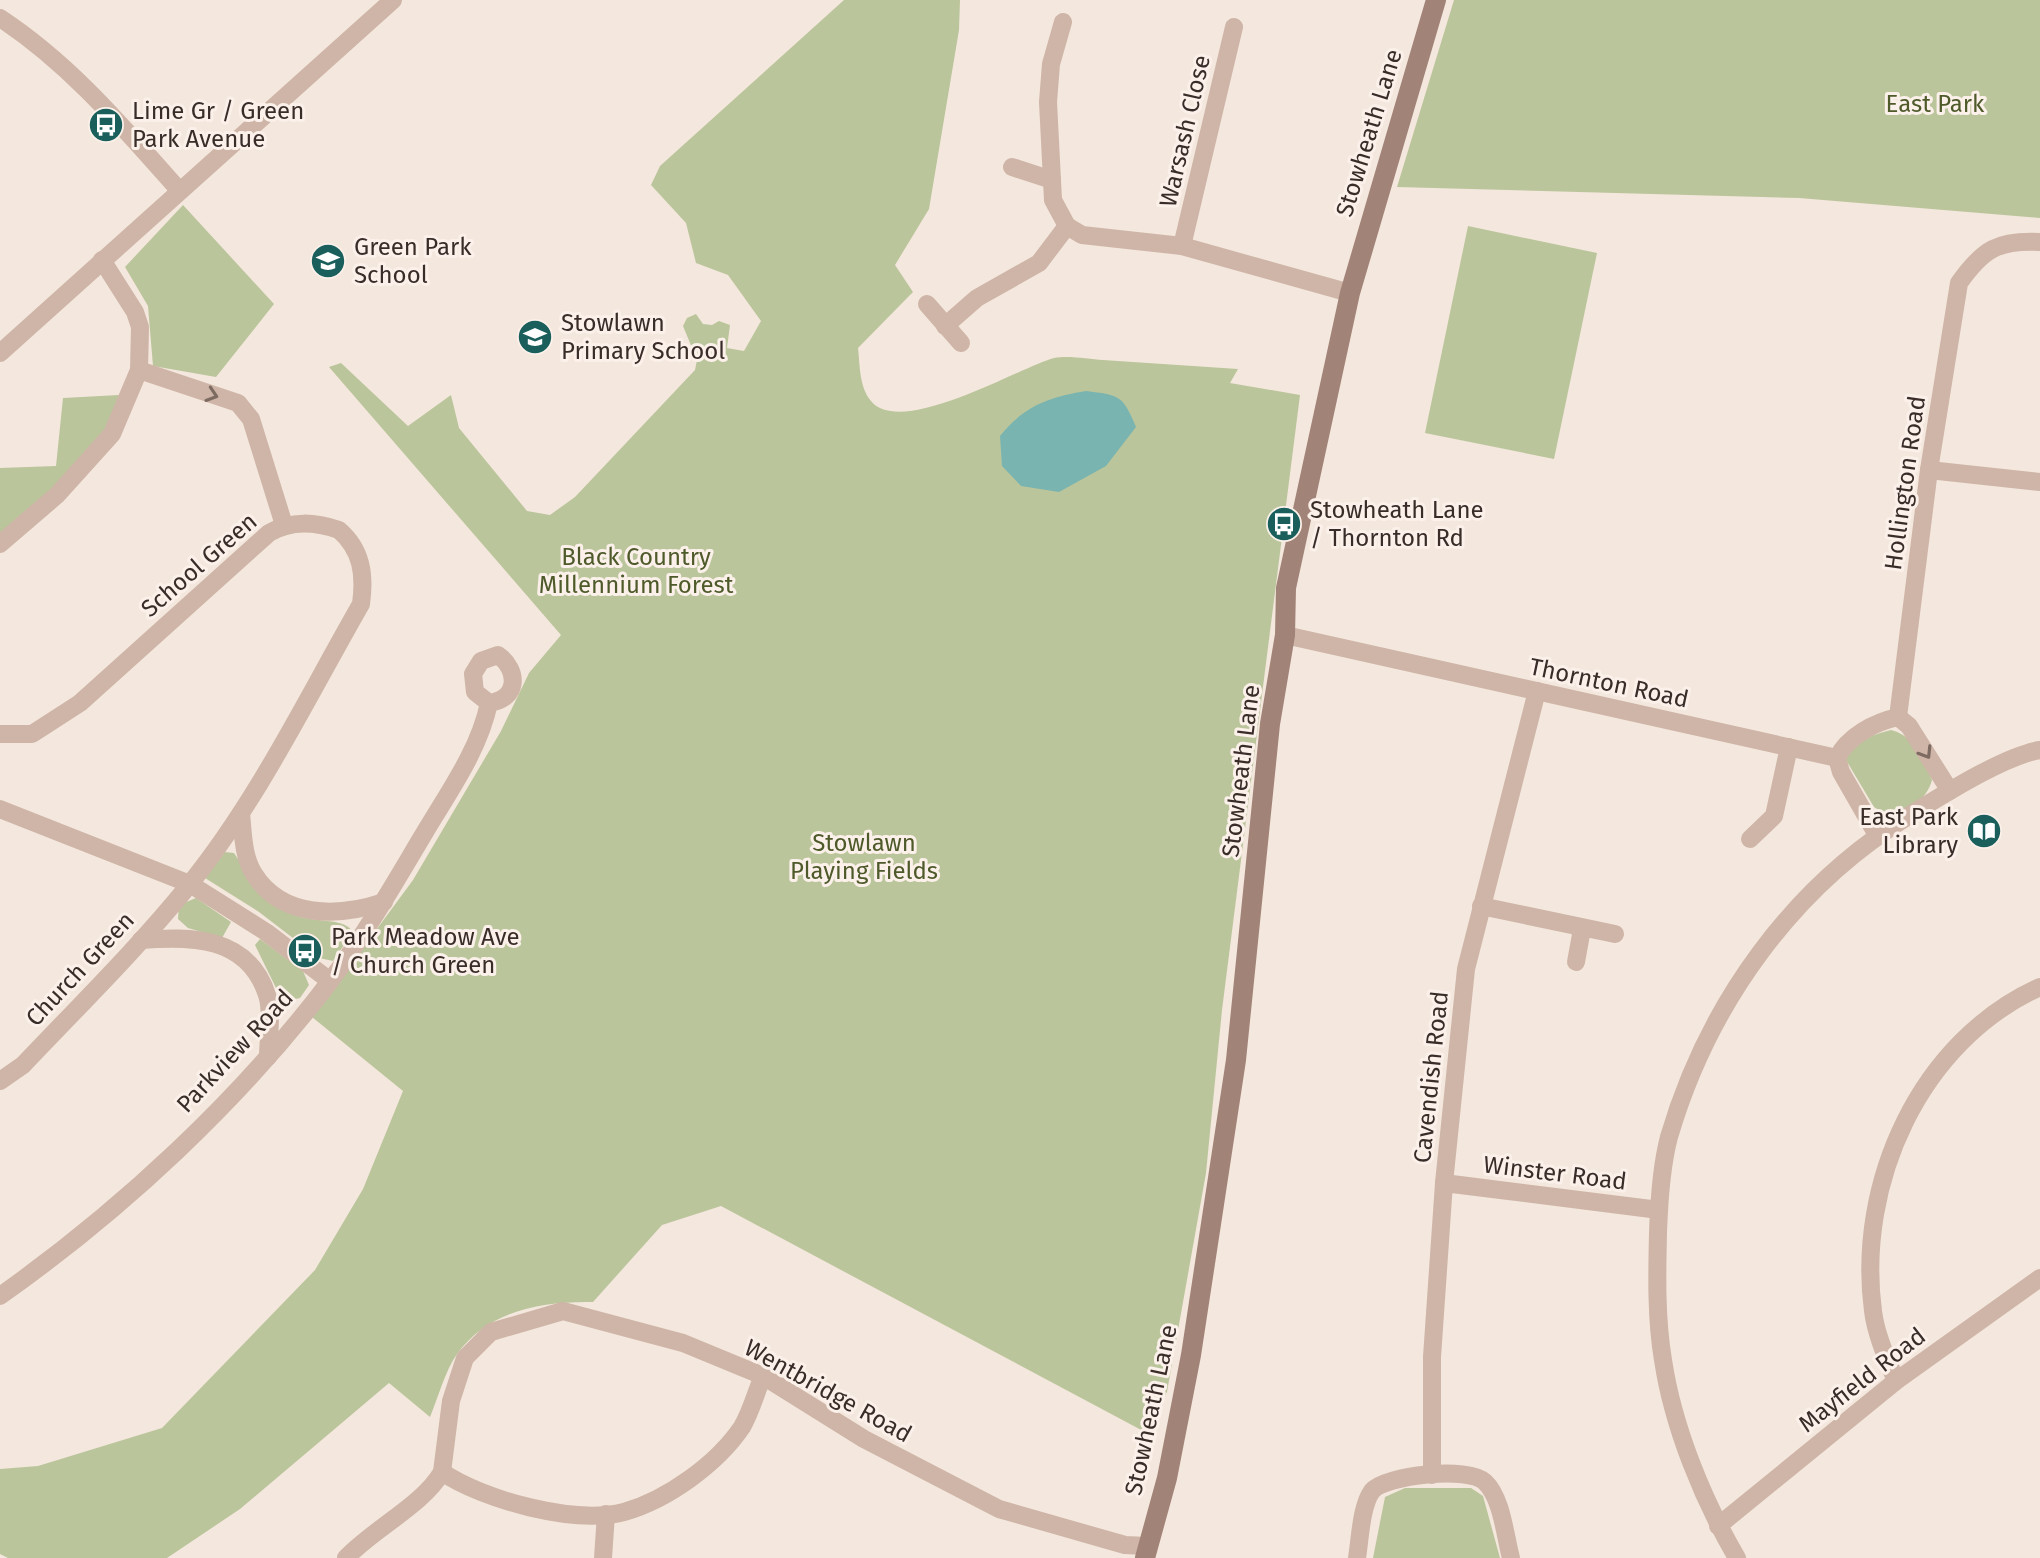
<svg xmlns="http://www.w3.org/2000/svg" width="2040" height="1558" font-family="'Fira Sans',sans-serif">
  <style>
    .green { fill: #bbc59b }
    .water { fill: #79b4b0 }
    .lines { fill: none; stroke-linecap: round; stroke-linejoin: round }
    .street { stroke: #ceb5a7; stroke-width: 18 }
    .secondary { stroke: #a28378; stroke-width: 20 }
    .oneway { stroke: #7d6a61 }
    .labels { text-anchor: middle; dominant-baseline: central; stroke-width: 6; stroke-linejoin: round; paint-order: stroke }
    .park-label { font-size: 24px; fill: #4e5a2a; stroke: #fbf1ea }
    .poi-label { font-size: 24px; fill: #3a2c28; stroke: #fbf1ea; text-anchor: start }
    .street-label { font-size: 24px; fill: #3a2c28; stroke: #fbf1ea }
  </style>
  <rect width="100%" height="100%" fill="#f4e7dd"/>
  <!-- green -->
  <g class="green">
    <path d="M844,0H960L959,30L929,209L895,265L913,292L858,348C860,365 859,387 871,401C901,438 1018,368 1054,358C1068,355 1089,359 1103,360C1148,363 1193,366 1238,369L1230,383L1300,395L1222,1010L1206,1173L1167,1392L1145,1432L721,1206L662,1225L593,1302C543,1301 489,1310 457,1354C445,1371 438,1398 430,1417L389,1383L240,1509L167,1558H8L0,1554V1469L38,1466L162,1428L315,1270L363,1189L403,1091L312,1017L413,880L501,731L529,673L561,635L329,367L341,363L408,426L451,395L459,428L527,511L550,515L575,497L695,370L697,360L683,326L687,318L696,314L703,324L712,325L719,321L730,325L727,348L744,351L761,321L728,275L696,263L686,223L651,185L660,166Z"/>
    <path d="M1454,0H2040V218L1799,198L1397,187Z"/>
    <path d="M183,205L274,304L216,377L153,366L148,306L125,267Z"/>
    <path d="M1468,226L1597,253L1554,459L1425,433Z"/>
    <path d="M119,395L106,429L48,496L0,534V468L56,466L63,398Z"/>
    <path d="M1891,730C1915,736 1922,759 1932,780C1926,802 1909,808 1888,816L1874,807L1846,760C1855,741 1871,735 1891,730Z"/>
    <path d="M225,852L234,853C247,873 269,901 290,913C309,924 344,916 353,932L333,961L319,958L259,912L205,878Z"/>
    <path d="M196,898L231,922L222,938L188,928L178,919L179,905Z"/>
    <path d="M260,939L303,971L309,985L300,998L291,1000L278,992L255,945Z"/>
    <path d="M1405,1488H1471L1483,1496L1500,1558H1373L1385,1497Z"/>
  </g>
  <!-- water -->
  <path class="water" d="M1086,391C1119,395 1123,395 1136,427L1106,466L1059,492L1021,486L1002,466L1000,436C1024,406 1049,397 1086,391Z"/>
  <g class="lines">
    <!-- street -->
    <g class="street">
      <path d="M0,18C70,64 123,127 178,189"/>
      <path d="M1063,22L1051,64L1048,102L1053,200L1067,226L1082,235L1182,246L1350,293"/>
      <path d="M1012,167L1052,180"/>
      <path d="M1182,246L1234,27"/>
      <path d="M927,304L961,343"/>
      <path d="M945,326L977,298L1039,263L1067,226"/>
      <path d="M0,353L393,0"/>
      <path d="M139,370L238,403L251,419L284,525"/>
      <path d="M1929,470L2040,482"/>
      <path d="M0,544L57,495L112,434L139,370L140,327L135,312L102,260"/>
      <path d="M1285,635L1837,758"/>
      <path d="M1898,717L1929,470L1959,283C1983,249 1998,240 2040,242"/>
      <path d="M1898,717L1909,726L1950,791"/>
      <path d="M0,734H32L80,703L269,533C292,520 315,522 339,530C362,550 365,575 361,604C307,698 258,800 189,885C138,948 79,1006 23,1065L0,1081"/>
      <path d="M1837,758L1841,772L1877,835"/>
      <path d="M1837,758C1848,736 1875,722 1898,717"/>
      <path d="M0,809L190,884L266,932L330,981"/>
      <path d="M241,813C243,833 243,857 254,874C282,919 339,917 384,902"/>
      <path d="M1750,839L1774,816L1789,747"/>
      <path d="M1481,906L1615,934"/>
      <path d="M141,940C191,936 248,936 267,995C273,1012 268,1039 268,1057"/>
      <path d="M1576,962L1582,929"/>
      <path d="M1444,1183L1659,1210"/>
      <path d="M0,1296C123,1209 240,1100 331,980C366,933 395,882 425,832C450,790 479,750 489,703L475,692L473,674L481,661L498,655C519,670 519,699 489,703"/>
      <path d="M1896,1381C1887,1359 1876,1335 1873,1311C1856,1183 1920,1041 2040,987"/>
      <path d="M442,1472L451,1401L465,1358L491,1332L563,1311L683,1343L763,1376L864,1439L999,1509L1125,1545L1147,1546"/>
      <path d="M1432,1475V1357L1444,1183L1466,969L1537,691"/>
      <path d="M1718,1526L1896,1381L2040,1278"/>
      <path d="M346,1558C373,1529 423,1505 442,1472C483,1500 575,1525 624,1512C667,1500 717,1464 742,1427C751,1412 756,1392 763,1376"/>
      <path d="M603,1558L606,1514"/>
      <path d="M1357,1558C1360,1540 1361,1506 1372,1491C1385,1475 1469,1466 1485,1482C1502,1498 1505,1536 1511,1558"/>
      <path d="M1737,1558C1703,1500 1673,1427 1663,1360C1656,1318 1657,1275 1658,1233C1659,1202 1661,1167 1669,1137C1708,1004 1792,887 1910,815C1943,795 2004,756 2040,750"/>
    </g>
    <!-- secondary -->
    <path class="secondary" d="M1145,1558L1167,1478L1191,1355L1236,1060L1270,724L1285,635L1286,588L1350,293L1436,0"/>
  </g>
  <!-- one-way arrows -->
  <defs><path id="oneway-chevron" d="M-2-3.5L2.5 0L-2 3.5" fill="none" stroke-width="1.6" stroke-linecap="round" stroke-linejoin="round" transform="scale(2)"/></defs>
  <g class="oneway">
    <use href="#oneway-chevron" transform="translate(212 395) rotate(18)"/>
    <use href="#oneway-chevron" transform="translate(1926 753) rotate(58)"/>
  </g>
  <!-- icons -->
  <defs>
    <g id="bus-disc" transform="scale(1.8)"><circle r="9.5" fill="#1a5f5c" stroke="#fbf1ea"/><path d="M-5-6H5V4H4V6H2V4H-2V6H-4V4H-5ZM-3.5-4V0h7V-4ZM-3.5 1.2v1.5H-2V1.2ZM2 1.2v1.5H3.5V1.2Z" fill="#fff"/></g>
    <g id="school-disc" transform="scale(1.8)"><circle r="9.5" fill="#1a5f5c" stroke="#fbf1ea"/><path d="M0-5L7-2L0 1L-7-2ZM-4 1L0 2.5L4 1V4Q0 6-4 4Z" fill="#fff"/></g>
    <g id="library-disc" transform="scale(1.8)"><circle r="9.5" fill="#1a5f5c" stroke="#fbf1ea"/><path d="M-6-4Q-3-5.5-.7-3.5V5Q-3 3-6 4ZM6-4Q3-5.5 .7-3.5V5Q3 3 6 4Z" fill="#fff"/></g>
  </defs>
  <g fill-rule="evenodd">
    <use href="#bus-disc" x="106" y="125"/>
    <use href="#school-disc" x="328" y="261"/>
    <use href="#school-disc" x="535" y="337"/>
    <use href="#bus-disc" x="1284" y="524"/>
    <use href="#library-disc" x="1984" y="831"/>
    <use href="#bus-disc" x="305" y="951"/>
  </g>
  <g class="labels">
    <!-- park labels -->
    <g class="park-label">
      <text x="1935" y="104">East Park</text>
      <text x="636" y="557">Black Country<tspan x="636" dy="28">Millennium Forest</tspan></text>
      <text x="864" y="843">Stowlawn<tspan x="864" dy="28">Playing Fields</tspan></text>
    </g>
    <!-- poi labels -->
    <g class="poi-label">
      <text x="132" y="111">Lime Gr / Green<tspan x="132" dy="28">Park Avenue</tspan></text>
      <text x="354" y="247">Green Park<tspan x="354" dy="28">School</tspan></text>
      <text x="561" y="323">Stowlawn<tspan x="561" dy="28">Primary School</tspan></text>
      <text x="1310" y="510">Stowheath Lane<tspan x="1310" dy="28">/ Thornton Rd</tspan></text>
      <text x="1958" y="817" text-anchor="end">East Park<tspan x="1958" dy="28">Library</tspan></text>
      <text x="331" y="937">Park Meadow Ave<tspan x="331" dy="28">/ Church Green</tspan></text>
    </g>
    <!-- street labels -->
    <g class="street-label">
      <text transform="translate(1185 131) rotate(-77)">Warsash Close</text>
      <text transform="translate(1369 133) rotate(-73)">Stowheath Lane</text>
      <text transform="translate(1905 483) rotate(-82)">Hollington Road</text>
      <text transform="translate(199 565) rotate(-41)">School Green</text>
      <text transform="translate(1609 683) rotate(12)">Thornton Road</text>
      <text transform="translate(1241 771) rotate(-83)">Stowheath Lane</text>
      <text transform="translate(80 969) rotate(-47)">Church Green</text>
      <text transform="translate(235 1051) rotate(-47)">Parkview Road</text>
      <text transform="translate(1431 1077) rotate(-84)">Cavendish Road</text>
      <text transform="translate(1555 1173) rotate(7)">Winster Road</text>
      <text transform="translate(1862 1380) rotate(-38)">Mayfield Road</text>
      <text transform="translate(828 1391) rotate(29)">Wentbridge Road</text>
      <text transform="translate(1151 1410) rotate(-78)">Stowheath Lane</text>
    </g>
  </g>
</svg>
